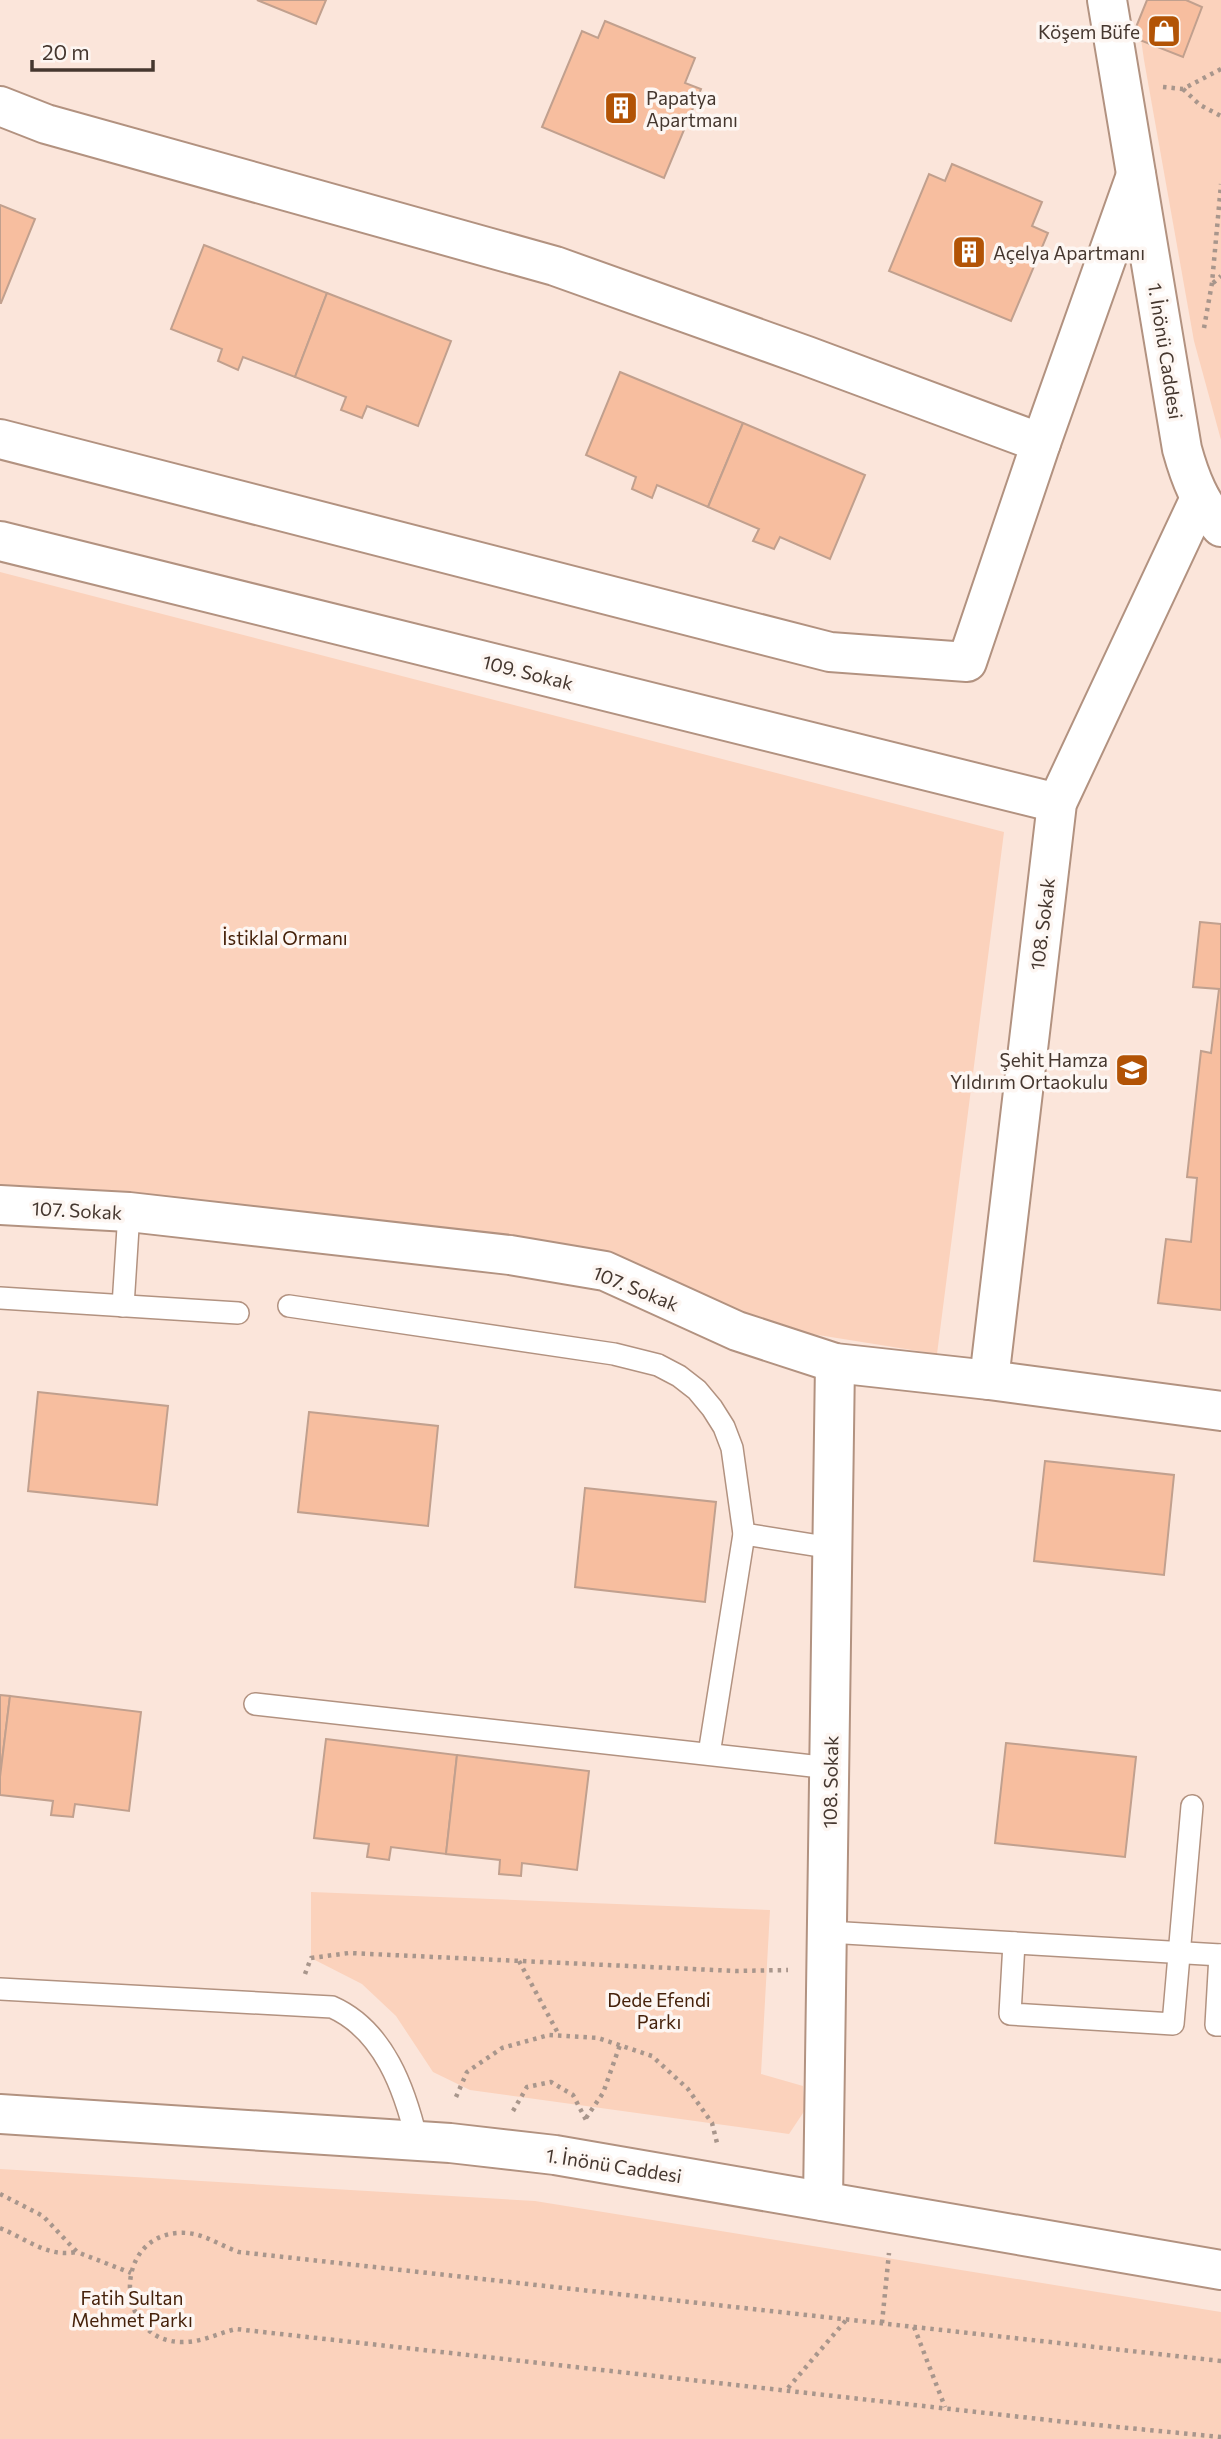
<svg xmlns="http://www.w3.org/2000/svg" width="1221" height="2439" font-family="Commissioner,sans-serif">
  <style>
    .green { fill: #fbd2bc }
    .building { fill: #f7be9f; stroke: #c1a08e; stroke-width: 2 }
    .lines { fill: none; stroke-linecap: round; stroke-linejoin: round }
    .lane-casing { stroke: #b29280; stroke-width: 24 }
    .street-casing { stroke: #b29280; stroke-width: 42 }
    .secondary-casing { stroke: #b29280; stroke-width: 42 }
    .path { stroke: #a8968c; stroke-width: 4.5; stroke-dasharray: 3.5 5; stroke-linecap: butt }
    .lane { stroke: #fff; stroke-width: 21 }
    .street { stroke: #fff; stroke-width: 38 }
    .secondary { stroke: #fff; stroke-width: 38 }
    .labels { text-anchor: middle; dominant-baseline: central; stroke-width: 7; stroke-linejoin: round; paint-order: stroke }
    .poi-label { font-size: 19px; fill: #45372f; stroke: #fdf6f2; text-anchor: end }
    .street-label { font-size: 19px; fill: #45372f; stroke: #fdf6f2 }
    .park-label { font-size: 19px; fill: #46220b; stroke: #fdf6f2 }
  </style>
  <rect width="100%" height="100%" fill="#fbe5da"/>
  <!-- green -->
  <g class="green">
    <path d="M1150,0H1221V440L1194,341L1144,60L1139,25Z"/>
    <path d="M0,572L1004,832L937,1354L768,1327L605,1258L0,1185Z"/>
    <path d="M311,1892L770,1910L761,2074L803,2086L805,2110L789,2134L470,2090L433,2072L396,2016L362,1984L311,1958Z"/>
    <path d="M0,2169L535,2201L1221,2312V2439H0Z"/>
  </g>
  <!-- building -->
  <g class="building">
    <path d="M257,0H326L316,24Z"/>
    <path d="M1147,0H1186L1202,7L1183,57L1132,37Z"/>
    <path d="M605,21L695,58L685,83L701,89L664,178L542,127L582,31L598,38Z"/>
    <path d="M952,164L1042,202L1032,226L1048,233L1011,321L889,271L929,174L945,181Z"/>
    <path d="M0,205L35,219L1,303H0Z"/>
    <path d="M204,245L327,293L295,377L243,357L238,370L218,361L222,349L171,329Z"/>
    <path d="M327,293L451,341L418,426L367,406L362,418L341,410L346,397L295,377Z"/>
    <path d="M620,372L743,423L708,507L657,485L652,498L632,489L636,477L586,455Z"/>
    <path d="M743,423L865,475L830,559L780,537L774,549L753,541L759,529L708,507Z"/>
    <path d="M1200,922L1221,924V1310L1158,1303L1166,1239L1191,1242L1197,1178L1187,1177L1201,1051L1211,1053L1219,989L1193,987Z"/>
    <path d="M38,1392L168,1406L157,1505L28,1491Z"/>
    <path d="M309,1412L438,1426L428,1526L298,1512Z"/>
    <path d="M1045,1461L1174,1475L1164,1575L1034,1561Z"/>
    <path d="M585,1488L716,1502L705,1602L575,1587Z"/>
    <path d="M0,1695L10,1696L0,1777Z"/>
    <path d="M10,1696L141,1712L129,1811L75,1804L73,1817L51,1815L53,1801L0,1795V1777Z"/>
    <path d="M326,1739L457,1755L446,1854L391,1847L389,1860L367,1857L369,1844L314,1838Z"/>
    <path d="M1006,1743L1136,1757L1125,1857L995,1843Z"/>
    <path d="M457,1755L589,1771L577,1870L522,1863L521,1876L499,1874L500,1860L446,1854Z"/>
  </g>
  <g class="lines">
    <!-- lane casing -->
    <g class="lane-casing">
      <g id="lane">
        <path d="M0,1298L238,1313"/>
        <path d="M123,1306L129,1212"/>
        <path d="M289,1306L614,1354L658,1365L679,1376L697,1390L712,1408L724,1427L732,1448L744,1534L709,1754"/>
        <path d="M744,1534L832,1548"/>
        <path d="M255,1704L830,1768"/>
        <path d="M828,1932L1221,1955"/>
        <path d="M1014,1943L1010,2014L1173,2024L1192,1806"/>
        <path d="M1220,1955L1216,2025H1221"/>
        <path d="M0,1989L332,2007C384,2030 405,2090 417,2141"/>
      </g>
    </g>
    <!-- street casing -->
    <g class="street-casing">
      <g id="street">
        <path d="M0,106L46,124L555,266L807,356L1041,443"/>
        <path d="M0,439L830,652L967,662L1041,443L1136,175"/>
        <path d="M0,541L1057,803"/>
        <path d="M0,1205L129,1212L510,1255L605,1271L737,1331L835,1363L989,1380L1221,1411"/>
        <path d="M989,1380L1057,803L1200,498"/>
        <path d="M823,2201L835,1363"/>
      </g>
    </g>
    <!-- secondary casing -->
    <g class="secondary-casing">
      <g id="secondary">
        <path d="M1107,0L1182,449C1190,478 1200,504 1221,527"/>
        <path d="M0,2114L450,2143L555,2155L1221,2270"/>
      </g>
    </g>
    <!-- path -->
    <g class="path">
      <path d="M1163,87L1183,89L1221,69"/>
      <path d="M1183,89L1200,105L1221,116"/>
      <path d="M1213,283L1221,276"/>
      <path d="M1204,328L1212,283L1221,184"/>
      <path d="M519,1961L559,2035"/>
      <path d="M305,1974L311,1958L349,1953L736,1971L788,1970"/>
      <path d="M456,2097L467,2072L502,2048L549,2035L598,2038L652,2056L688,2089L712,2123L717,2143"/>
      <path d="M513,2111L527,2087L551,2082L573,2095L586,2120"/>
      <path d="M586,2118L603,2093L620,2045"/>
      <path d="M0,2194L43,2216L77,2252L131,2273"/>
      <path d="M0,2228C25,2238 48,2258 76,2252"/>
      <path d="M882,2323L889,2253"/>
      <path d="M914,2327L945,2407"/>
      <path d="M1221,2361L239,2252C218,2245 201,2231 178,2233C111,2237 115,2344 184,2342C202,2342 219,2333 236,2329L1066,2422L1221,2437"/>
      <path d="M788,2388L847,2319"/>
    </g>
    <!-- lane -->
    <use href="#lane" class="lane"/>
    <!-- street -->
    <use href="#street" class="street"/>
    <!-- secondary -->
    <use href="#secondary" class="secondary"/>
  </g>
  <!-- icons -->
  <defs>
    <g id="shop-square" transform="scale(1.75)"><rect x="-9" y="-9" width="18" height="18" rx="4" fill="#b25305" stroke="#fdf6f2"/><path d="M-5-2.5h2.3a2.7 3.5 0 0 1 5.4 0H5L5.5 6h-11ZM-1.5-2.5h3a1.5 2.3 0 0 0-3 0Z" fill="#fff"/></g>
    <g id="building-square" transform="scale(1.75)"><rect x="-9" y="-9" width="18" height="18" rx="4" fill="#b25305" stroke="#fdf6f2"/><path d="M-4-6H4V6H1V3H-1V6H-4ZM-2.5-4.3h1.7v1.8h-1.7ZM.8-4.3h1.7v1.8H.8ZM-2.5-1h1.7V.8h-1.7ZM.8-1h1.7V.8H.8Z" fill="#fff"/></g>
    <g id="school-square" transform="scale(1.75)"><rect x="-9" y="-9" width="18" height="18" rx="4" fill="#b25305" stroke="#fdf6f2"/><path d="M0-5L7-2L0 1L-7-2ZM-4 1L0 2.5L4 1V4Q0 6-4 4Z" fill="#fff"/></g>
  </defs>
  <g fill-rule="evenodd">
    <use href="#shop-square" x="1164" y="31"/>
    <use href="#building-square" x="621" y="108"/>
    <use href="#building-square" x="969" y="252"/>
    <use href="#school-square" x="1132" y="1070"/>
  </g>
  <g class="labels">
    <!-- poi labels -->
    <g class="poi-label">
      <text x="1140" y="31">Köşem Büfe</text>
      <text x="646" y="97" text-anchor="start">Papatya<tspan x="646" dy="22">Apartmanı</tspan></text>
      <text x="993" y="252" text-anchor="start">Açelya Apartmanı</text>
      <text x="1108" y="1059">Şehit Hamza<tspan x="1108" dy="22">Yıldırım Ortaokulu</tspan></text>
    </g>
    <!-- street labels -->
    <g class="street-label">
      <text transform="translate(1166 351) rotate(81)">1. İnönü Caddesi</text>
      <text transform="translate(528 672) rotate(14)">109. Sokak</text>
      <text transform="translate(1042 924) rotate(-83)">108. Sokak</text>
      <text transform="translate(77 1210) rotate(3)">107. Sokak</text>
      <text transform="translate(636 1288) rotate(22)">107. Sokak</text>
      <text transform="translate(830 1782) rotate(-89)">108. Sokak</text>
      <text transform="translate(614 2165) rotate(9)">1. İnönü Caddesi</text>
    </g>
    <!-- park labels -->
    <g class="park-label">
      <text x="285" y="937">İstiklal Ormanı</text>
      <text x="659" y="1999">Dede Efendi<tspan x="659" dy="22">Parkı</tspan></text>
      <text x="132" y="2297">Fatih Sultan<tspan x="132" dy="22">Mehmet Parkı</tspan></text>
    </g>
  </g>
  <!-- scale -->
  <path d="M32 60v10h121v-10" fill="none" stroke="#45372f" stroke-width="3.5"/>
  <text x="42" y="60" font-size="21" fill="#45372f" stroke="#fdf6f2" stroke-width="5" paint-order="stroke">20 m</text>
</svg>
